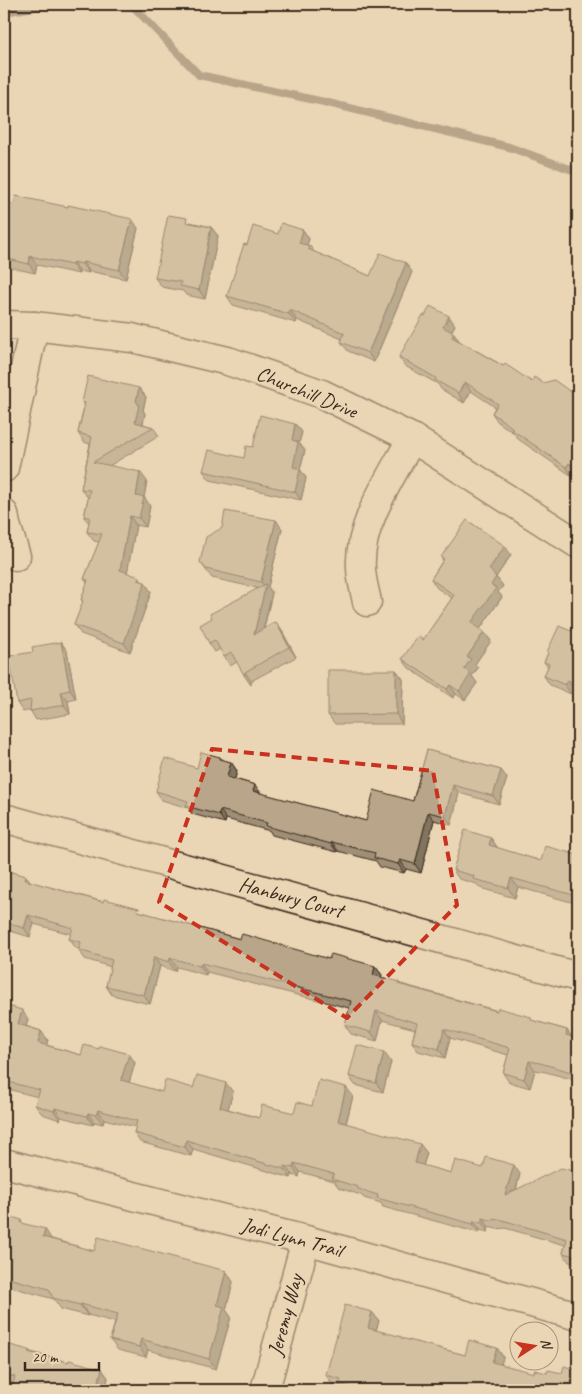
<svg xmlns="http://www.w3.org/2000/svg" width="582" height="1394" font-family="Caveat,sans-serif">
  <style>
    .lines { fill: none; stroke-linecap: round; stroke-linejoin: round }
    .stream { stroke: #7b6855; stroke-width: 8 }
    .minor-casing { stroke: #3b2a1e; stroke-width: 31 }
    .minor { stroke: #ead6b4; stroke-width: 28 }
    .wall { fill: #9f8f77; stroke: #3b2a1e }
    .shaded-wall { fill: #827461; stroke: #3b2a1e }
    .building { fill: #b9a68a; stroke: #3b2a1e }
    .marked { fill: none; stroke: #c8321e; stroke-width: 4; stroke-dasharray: 10 6; stroke-linejoin: round }
    .labels { text-anchor: middle; dominant-baseline: central; stroke-width: 4; stroke-linejoin: round; paint-order: stroke }
    .street-label { font-size: 21px; fill: #3b2a1e; stroke: #ead6b4 }
  </style>
  <rect width="100%" height="100%" fill="#ead6b4"/>
  <filter id="ink" filterUnits="userSpaceOnUse"><feTurbulence type="fractalNoise" baseFrequency=".02" numOctaves="2"/><feDisplacementMap in="SourceGraphic" scale="10" xChannelSelector="R" yChannelSelector="G"/><feConvolveMatrix kernelMatrix="1 2 1 2 8 2 1 2 1" color-interpolation-filters="sRGB"/></filter>
  <g filter="url(#ink)">
    <g class="lines">
      <!-- stream -->
      <g class="stream">
        <path d="M131,4L199,75L324,102L509,147L578,172"/>
        <path d="M4,12L53,4"/>
      </g>
      <!-- minor casing -->
      <g class="minor-casing">
        <g id="minor">
          <path d="M4,325L34,326L132,338L228,361L322,394L412,438L578,544"/>
          <path d="M4,468L34,326"/>
          <path d="M4,514L6,525L16,556"/>
          <path d="M367,602C365,591 361,579 361,568C358,524 392,476 412,438"/>
          <path d="M4,818L578,977"/>
          <path d="M4,1163L306,1240L578,1316"/>
          <path d="M265,1390L306,1240"/>
        </g>
      </g>
      <!-- minor -->
      <use href="#minor" class="minor"/>
    </g>
    <!-- wall -->
    <g class="wall">
      <path d="M4,202L138,228L126,279L89,271V273L79,271V274L37,265L35,273L8,267L4,261Z"/>
      <path d="M190,222L211,227L218,236L205,299L186,295L183,291L162,287L155,278Z"/>
      <path d="M303,230L309,239L307,245L310,246L314,252L370,276L412,272L374,362L348,351L341,342L342,339L297,320L296,323L233,305L227,296L247,245Z"/>
      <path d="M425,316L455,325L451,332L454,333L459,341L532,382L543,383L578,397V474L575,472L572,476L518,439L514,433L498,422L492,413L495,407L471,391L464,403L441,389L438,384L405,366L399,357Z"/>
      <path d="M139,388L146,397L143,410L145,414L143,424L153,427L159,436L109,466L147,481L144,497L150,506L146,527L136,525L127,573L142,581L151,592L130,652L81,634L74,625L83,602L81,600L87,583L84,579L99,542L94,541L87,532L89,523L84,517L88,498L81,489L90,444L84,442L78,433L84,406L82,402Z"/>
      <path d="M295,424L302,432L299,443L305,450L300,469L306,478L301,500L210,480L203,471L244,458L253,447Z"/>
      <path d="M276,520L282,529L268,587L272,593L264,629L276,622L282,631L296,657L251,681V685L237,662L230,666L220,649L215,652L209,643L257,588L212,578L200,562Z"/>
      <path d="M511,555L496,577L503,586L498,592L502,597L480,629L484,632L491,641L475,664L478,668L472,676L477,683L465,700L456,694L453,698L409,668L402,659L423,640L452,598L437,588L431,579L443,560L441,557Z"/>
      <path d="M578,625V691L574,689L571,694L550,685L544,676L548,667L544,662L548,653L547,652Z"/>
      <path d="M61,642L67,651L76,699L68,701L70,714L36,720L30,710L23,712L17,703L33,652Z"/>
      <path d="M396,670L403,679L402,724H335L328,715Z"/>
      <path d="M427,750L501,770L507,778L499,804L459,793L451,825L434,820L421,873L406,869L404,873L380,867L376,861L338,851L337,852L272,835L270,831L226,819L225,823L192,814L188,808L162,800L156,791L220,757L222,760L231,762L237,771L235,779L255,785L260,793L366,821L413,801Z"/>
      <path d="M491,838L497,847V848L541,861L578,855V904L518,887L515,898L480,888L477,884L459,879L453,870Z"/>
      <path d="M4,870L26,876L31,882L240,939L329,959L375,966L382,975L381,977L401,984L567,1030L572,1037L578,1039V1081L546,1072L535,1070L530,1088L509,1082L503,1073L508,1055L450,1038L445,1058L418,1051L412,1042L415,1029L382,1020L377,1041L351,1034L345,1025L349,1008L207,972L206,975L177,967L175,971L160,966L150,1004L112,995L106,986L111,967L85,959L79,950V949L76,948L69,939L71,934L34,924L30,937L4,929Z"/>
      <path d="M4,1005L28,1019L26,1026L41,1031L48,1040L46,1045L81,1055L99,1049L129,1054L135,1063L129,1083L162,1092L193,1088L233,1092L228,1109L259,1118L294,1113L312,1106L353,1096L346,1124L427,1153L423,1166L451,1173L483,1168L520,1174L516,1190L578,1172V1265L569,1262L563,1253L565,1245L505,1228L496,1229L489,1227L488,1232L480,1230L479,1233L383,1207L381,1203L364,1198L361,1195L339,1188L334,1181L300,1172L299,1177L292,1175L291,1178L193,1149L191,1156L140,1142L134,1133L136,1127L104,1119L103,1124L94,1122L93,1125L61,1117L60,1120L42,1114L35,1105L38,1097L4,1088Z"/>
      <path d="M391,1062L383,1092L355,1085L349,1076Z"/>
      <path d="M4,1214L25,1224L52,1239L94,1251L226,1271L233,1282L226,1310L231,1317L216,1369L148,1350L146,1357L118,1350L110,1340L115,1322L88,1315V1316L61,1309L54,1299L4,1285Z"/>
      <path d="M372,1312L379,1321L376,1330L403,1339L465,1355L497,1348L503,1357L501,1365L578,1390H344L341,1386L332,1384L326,1375Z"/>
      <path d="M29,1350L31,1352L68,1362L102,1369L108,1378L105,1390H11L13,1384L4,1380V1352Z"/>
    </g>
    <!-- shaded-wall -->
    <g class="shaded-wall">
      <path d="M132,219L138,228L126,279L119,270Z"/>
      <path d="M211,227L218,236L205,299L199,290Z"/>
      <path d="M303,230L309,239L305,252L299,243Z"/>
      <path d="M30,256L37,265L35,273L29,264Z"/>
      <path d="M73,262L79,271V274L72,265Z"/>
      <path d="M83,262L89,271V273L82,264Z"/>
      <path d="M406,263L412,272L374,362L368,353Z"/>
      <path d="M290,310L297,320L296,323L289,314Z"/>
      <path d="M449,316L455,325L449,336L443,327Z"/>
      <path d="M454,333L460,342L452,337Z"/>
      <path d="M465,382L471,391L464,403L458,393Z"/>
      <path d="M139,388L146,397L143,410L145,414L141,431L135,422L136,401Z"/>
      <path d="M295,424L302,432L299,443L305,450L300,469L306,478L301,500L295,492L293,467L292,440Z"/>
      <path d="M569,463L575,472L572,476L566,467Z"/>
      <path d="M140,472L147,481L144,497L150,506L146,527L139,518L136,496Z"/>
      <path d="M130,516L136,525L126,579L120,570Z"/>
      <path d="M276,520L282,529L268,587L272,593L260,643L254,634L265,587L261,582Z"/>
      <path d="M505,546L511,555L496,577L503,586L498,592L502,597L478,632L471,623L491,585L489,569Z"/>
      <path d="M139,577L144,585L145,582L151,592L130,652L124,643Z"/>
      <path d="M276,622L282,631L296,657L289,647Z"/>
      <path d="M484,632L491,641L475,664L478,668L472,676L477,683L465,700L459,691L467,657Z"/>
      <path d="M61,642L67,651L76,699L70,690Z"/>
      <path d="M396,670L403,679L402,724L396,714Z"/>
      <path d="M245,672L251,681V685L244,675Z"/>
      <path d="M567,680L574,689L571,694L565,685Z"/>
      <path d="M450,685L456,694L453,698L447,689Z"/>
      <path d="M61,692L68,701L70,714L64,705Z"/>
      <path d="M231,762L237,771L233,786L227,777Z"/>
      <path d="M501,770L507,778L499,804L493,796Z"/>
      <path d="M255,785L261,793L253,791Z"/>
      <path d="M453,785L459,793L451,825L445,816Z"/>
      <path d="M220,810L226,819L225,823L219,815Z"/>
      <path d="M428,812L434,820L421,873L415,864Z"/>
      <path d="M491,838L497,847L495,854L489,845Z"/>
      <path d="M332,842L338,851L337,852L331,844Z"/>
      <path d="M400,860L406,869L404,873L398,864Z"/>
      <path d="M26,876L33,885L25,880Z"/>
      <path d="M511,878L518,887L515,898L508,888Z"/>
      <path d="M28,915L34,924L30,937L24,928Z"/>
      <path d="M154,957L160,966L150,1004L144,995Z"/>
      <path d="M170,958L177,967L175,971L169,962Z"/>
      <path d="M201,963L207,972L206,975L200,966Z"/>
      <path d="M375,966L382,975L379,984L373,975Z"/>
      <path d="M22,1010L28,1019L24,1033L18,1024Z"/>
      <path d="M376,1011L382,1020L377,1041L371,1032Z"/>
      <path d="M444,1029L450,1038L445,1058L439,1049Z"/>
      <path d="M567,1030L573,1039L566,1035Z"/>
      <path d="M41,1031L48,1040L45,1052L38,1043Z"/>
      <path d="M384,1052L391,1062L383,1092L376,1083Z"/>
      <path d="M129,1054L135,1063L127,1089L121,1080Z"/>
      <path d="M529,1061L535,1070L530,1088L524,1079Z"/>
      <path d="M226,1083L233,1092L226,1116L220,1107Z"/>
      <path d="M346,1087L353,1096L344,1130L338,1121Z"/>
      <path d="M55,1108L61,1117L60,1120L54,1111Z"/>
      <path d="M98,1110L104,1119L103,1124L96,1115Z"/>
      <path d="M88,1113L94,1122L93,1125L87,1116Z"/>
      <path d="M186,1140L193,1149L191,1156L185,1147Z"/>
      <path d="M420,1144L427,1153L421,1172L415,1163Z"/>
      <path d="M294,1163L300,1172L299,1177L293,1168Z"/>
      <path d="M514,1165L520,1174L512,1204L505,1195Z"/>
      <path d="M285,1166L292,1175L291,1178L284,1169Z"/>
      <path d="M483,1218L489,1227L488,1232L482,1223Z"/>
      <path d="M474,1221L480,1230L479,1233L473,1224Z"/>
      <path d="M45,1229L52,1240L43,1237Z"/>
      <path d="M226,1271L233,1282L226,1310L231,1317L216,1369L209,1359L217,1305Z"/>
      <path d="M81,1304L88,1315V1316L80,1305Z"/>
      <path d="M372,1312L379,1321L374,1337L368,1328Z"/>
      <path d="M141,1339L148,1350L146,1357L139,1347Z"/>
      <path d="M497,1348L503,1357L499,1372L492,1362Z"/>
      <path d="M102,1369L108,1378L105,1390H96Z"/>
    </g>
    <!-- building -->
    <g class="building">
      <path d="M16,196L68,207V205L132,219L119,270L83,262L82,264L73,262L72,265L30,256L29,264L4,258V202L14,204Z"/>
      <path d="M168,215L187,218L186,222L211,227L199,290L180,286L181,282L155,278Z"/>
      <path d="M281,223L303,230L299,243L310,246L308,249L370,276L380,253L406,263L368,353L341,342L344,333L290,310L289,314L227,296L244,244L247,245L253,226L278,234Z"/>
      <path d="M430,306L449,316L443,327L454,333L452,337L503,366L505,364L532,382L534,377L543,383L554,380L578,397V469L569,463L566,467L511,429L513,428L492,413L498,404L465,382L458,393L435,380L436,378L399,357L423,315L425,316Z"/>
      <path d="M88,376L139,388L136,401L139,405L135,422L153,427L93,462L140,472L136,496L144,497L139,518L130,516L120,570L139,577L138,580L145,582L124,643L74,625L83,601L81,600L88,580L84,579L102,534L87,532L90,517H84L90,490L81,489L92,437L78,433L85,403L82,402Z"/>
      <path d="M260,415L295,424L292,440L298,442L293,467L300,469L295,492L203,471L209,450L244,458L246,446L253,447Z"/>
      <path d="M225,511L276,520L261,582L206,569L200,562L206,537L222,528Z"/>
      <path d="M467,520L505,546L489,569L496,577L491,585L496,588L471,623L484,632L467,657L471,659L464,669L471,674L459,691L450,685L447,689L402,659L418,636L423,640L454,595L431,579L444,559L441,557Z"/>
      <path d="M266,584L254,634L276,622L289,647L245,672L244,675L231,652L224,657L215,640L209,643L200,625L212,618L210,614Z"/>
      <path d="M574,623L578,625V684L567,680L565,685L544,676L549,664L544,662L548,653L547,652L559,626L571,631Z"/>
      <path d="M61,642L70,690L61,692L64,705L30,711L31,700L17,703L9,656L33,652L32,647Z"/>
      <path d="M328,670H396V714L328,715Z"/>
      <path d="M427,750L501,770L493,796L453,785L445,816L428,812L415,864L400,860L398,864L374,858L375,853L332,842L331,844L266,826L267,823L220,810L219,815L186,806L188,801L156,791L165,758L197,768L201,752L220,757L219,759L231,762L227,777L255,785L253,791L366,821L374,790L413,801Z"/>
      <path d="M465,830L491,838L489,845L541,861L545,846L578,855V891L577,896L511,878L508,888L473,879L474,876L453,870Z"/>
      <path d="M4,870L26,876L25,880L103,902L104,899L139,908L138,911L240,939L242,934L329,959L331,954L375,966L373,975L399,982L398,984L497,1011L498,1008L531,1017V1020L567,1030L566,1035L578,1039V1074L540,1063L529,1061L524,1079L503,1073L510,1048L444,1029L439,1049L412,1042L417,1023L376,1011L371,1032L345,1025L351,1001L201,963L200,966L170,958L169,962L154,957L144,995L106,986L112,960L79,950L81,942L69,939L73,928L28,915L24,928L4,922Z"/>
      <path d="M4,1005L22,1010L18,1024L41,1031L38,1043L81,1055L84,1045L99,1049L100,1046L129,1054L121,1080L162,1092L165,1080L193,1088L197,1075L216,1080L226,1083L220,1107L259,1118L262,1105L294,1113L297,1102L312,1106L319,1080L346,1087L338,1121L420,1144L415,1163L451,1173L455,1160L483,1168L486,1157L514,1165L505,1195L561,1168L578,1172V1257L563,1253L567,1239L499,1219L490,1220L483,1218L482,1223L474,1221L473,1224L377,1198L378,1195L358,1189V1187L332,1179L334,1174L294,1163L293,1168L285,1166L284,1169L186,1140L185,1147L134,1133L137,1121L98,1110L96,1115L88,1113L87,1116L55,1108L54,1111L35,1105L40,1090L4,1081Z"/>
      <path d="M357,1045L384,1052L376,1083L349,1076Z"/>
      <path d="M4,1215L22,1220L21,1223L45,1229L43,1237L94,1251L98,1237L226,1271L217,1305L224,1307L209,1359L141,1339L139,1347L110,1340L118,1314L81,1304L80,1305L53,1298L49,1289L4,1277Z"/>
      <path d="M345,1305L372,1312L368,1328L402,1337L401,1338L465,1355L469,1340L497,1348L492,1362L534,1373V1370L547,1373L548,1370L562,1373L564,1366L578,1370V1390H354L355,1388L339,1384L341,1379L326,1375Z"/>
      <path d="M6,1344L29,1350L28,1352L68,1362L69,1360L102,1369L96,1390H11L15,1377L4,1374V1352Z"/>
    </g>
  </g>
  <!-- marked area -->
  <path d="M0 0H582V1394H0ZM212,749L433,771L457,905L347,1018L159,902Z" fill="#ead6b4" fill-opacity=".55" fill-rule="evenodd"/>
  <path class="marked" d="M212,749L433,771L457,905L347,1018L159,902Z"/>
  <g class="labels">
    <!-- street labels -->
    <g class="street-label">
      <text transform="translate(307 392) rotate(22)">Churchill Drive</text>
      <text transform="translate(291 897) rotate(15)">Hanbury Court</text>
      <text transform="translate(292 1237) rotate(15)">Jodi Lynn Trail</text>
      <text transform="translate(285 1315) rotate(-75)">Jeremy Way</text>
    </g>
  </g>
  <!-- margin -->
  <rect width="582" height="1394" fill="none" stroke="#ead6b4" stroke-width="20"/>
  <rect x="10" y="10" width="562" height="1374" fill="none" stroke="#3b2a1e" stroke-width="2" filter="url(#ink)"/>
  <!-- north arrow -->
  <g transform="translate(534 1346) rotate(78)"><circle r="24" fill="#ead6b4" stroke="#a49178"/>
  <path d="M0-4L9 19L0 12L-9 19Z" fill="#c8321e"/>
  <text y="-8" font-size="14" font-weight="bold" text-anchor="middle" fill="#3b2a1e">N</text>
  </g>
  <!-- scale -->
  <path d="M25 1362v8h74v-8" fill="none" stroke="#3b2a1e" stroke-width="2.5"/>
  <text x="32" y="1362" font-size="15" fill="#3b2a1e" stroke="#ead6b4" stroke-width="4" paint-order="stroke">20 m</text>
</svg>
